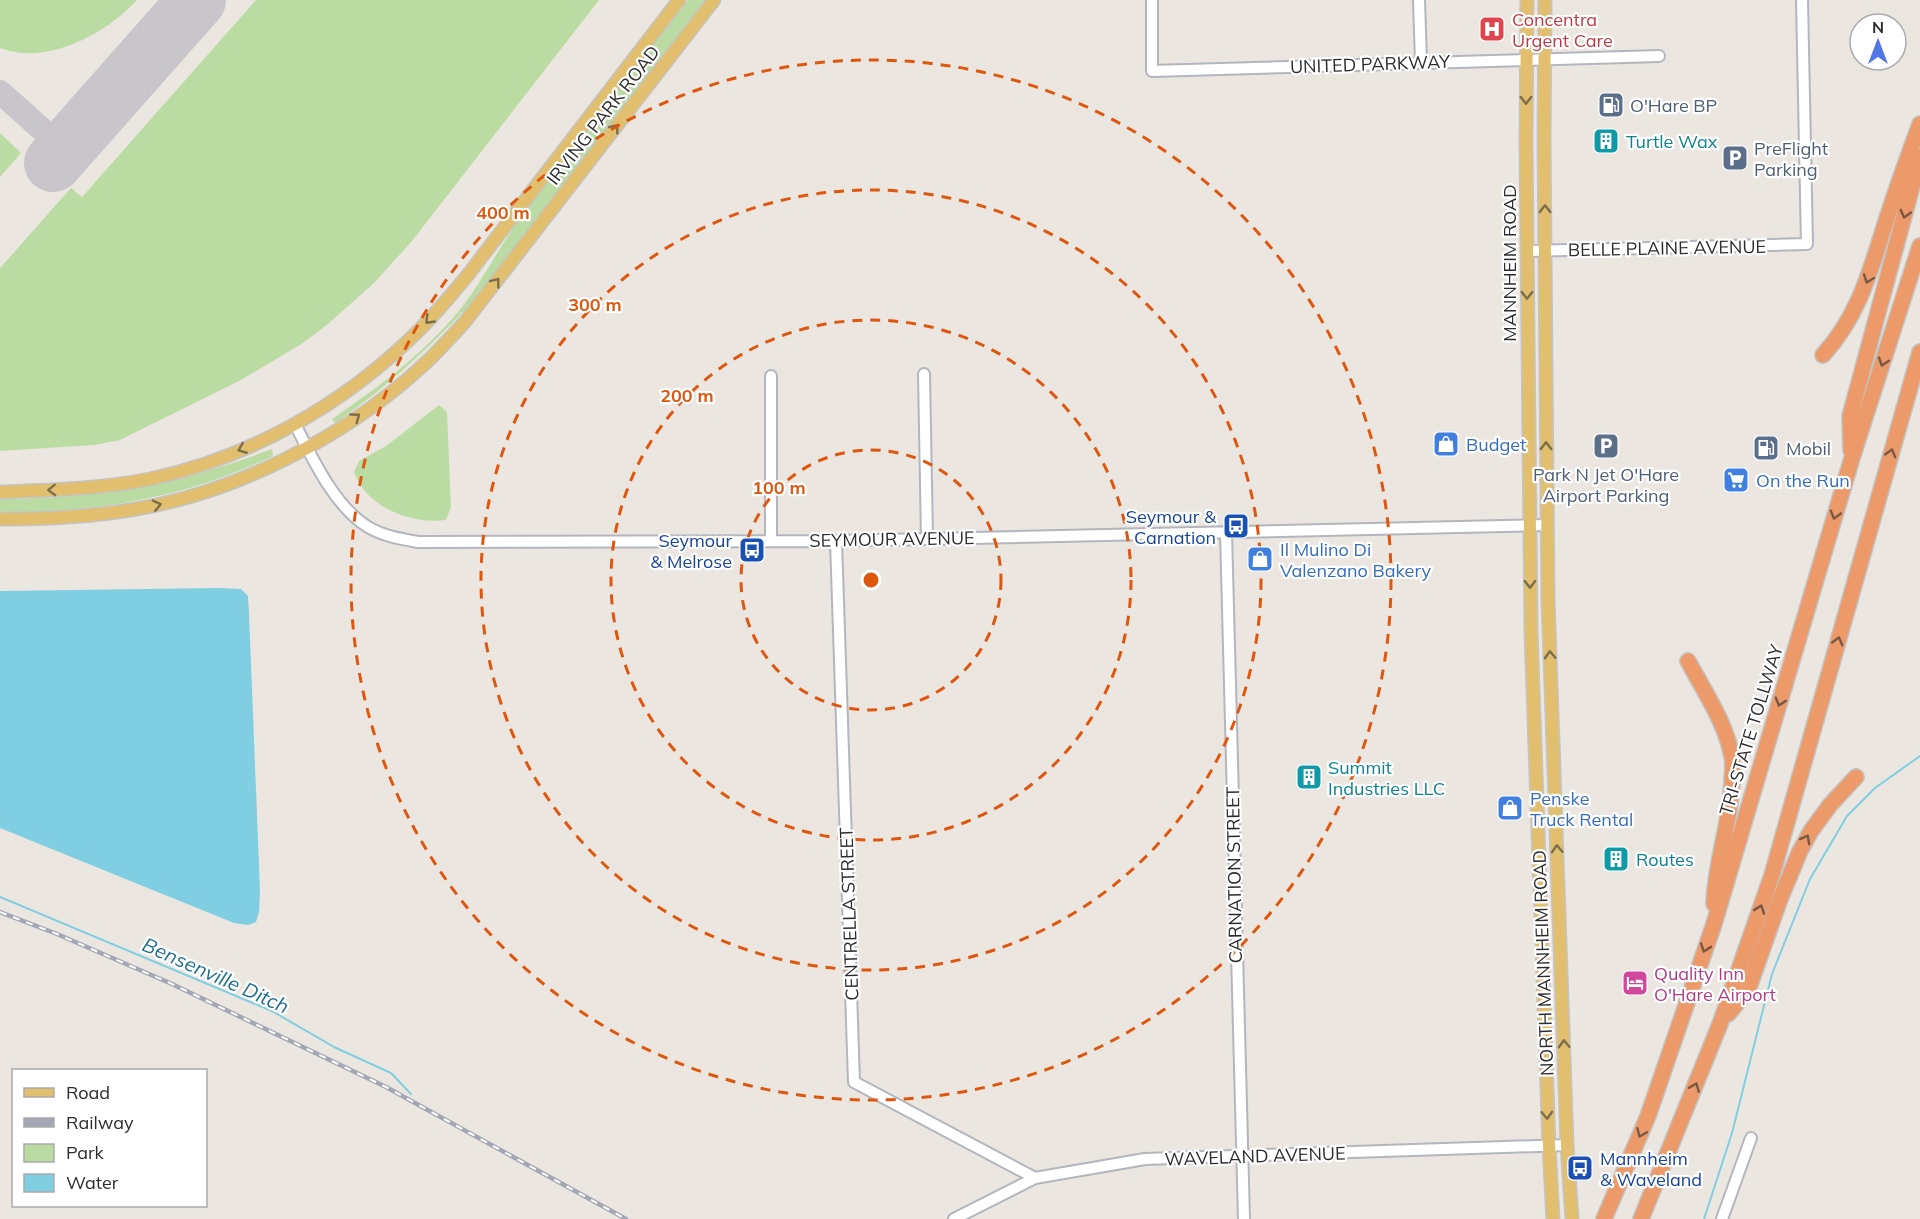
<svg xmlns="http://www.w3.org/2000/svg" width="1920" height="1219" font-family="Mulish,sans-serif">
<style>
.green{fill:#badca3}
.water{fill:#7fcee1}
.lines{fill:none;stroke-linecap:round;stroke-linejoin:round}
.stream{stroke:#7fcee1;stroke-width:2}
.taxiway{stroke:#c8c6ca;stroke-width:24}
.runway{stroke:#c8c6ca;stroke-width:58}
.minor-casing{stroke:#b3b6be;stroke-width:14}
.major-casing{stroke:#c4c4c4;stroke-width:15}
.highway-casing{stroke:#c4c4c4;stroke-width:18}
.minor{stroke:#fff;stroke-width:10}
.major{stroke:#e1bf6f;stroke-width:12}
.highway{stroke:#ec9a6a;stroke-width:15}
.rail-casing{stroke:#a3a7b4;stroke-width:4.5}
.rail{stroke:#fff;stroke-width:2;stroke-dasharray:7;stroke-linecap:butt}
.oneway{stroke:#7d6e4a}
.oneway2{stroke:#795845}
.ring{fill:none;stroke:#df570e;stroke-width:3;stroke-dasharray:10 8}
.labels{text-anchor:middle;dominant-baseline:central;stroke-width:4.5;stroke-linejoin:round;paint-order:stroke}
.health-label{font-size:18px;fill:#be3a42;stroke:#fff;text-anchor:start}
.street-label{font-size:18px;fill:#2c2c2c;stroke:#fff}
.service-label{font-size:18px;fill:#4e5e75;stroke:#fff;text-anchor:start}
.culture-label{font-size:18px;fill:#0d838f;stroke:#fff;text-anchor:start}
.shop-label{font-size:18px;fill:#366cbe;stroke:#fff;text-anchor:start}
.transit-label{font-size:18px;fill:#164399;stroke:#fff;text-anchor:end}
.hotel-label{font-size:18px;fill:#b23c85;stroke:#fff;text-anchor:start}
.water-label{font-size:20px;font-style:italic;fill:#1d6f8f;stroke:#fff}
.centre{fill:#df570e;stroke:#fff;stroke-width:3}
.ring-label{font-size:18px;text-anchor:middle;font-weight:bold;fill:#df570e;stroke:#fff;stroke-width:4.5;stroke-linejoin:round;paint-order:stroke}
</style>
<rect width="100%" height="100%" fill="#ece6e0"/>
<path class="green" d="M0 0H137C106 34 47 66 0 48Z
M256 0H599L412 241 374 283 328 324 303 343 241 380 120 440 94 445 0 451V268L71 188 82 197Z
M688 0H705L463 313 461 312 460 315C421 355 381 392 335 423L332 419C380 386 429 350 465 303 486 275 501 243 522 216 576 143 633 72 688 0Z
M0 133 21 153 0 177Z
M439 405 447 412 451 507 446 520C412 525 366 507 354 472L359 461 386 446Z
M272 449 273 456C186 498 96 513 0 512V499C94 499 183 483 272 449Z"/>
<path class="water" d="M220 588 241 589 248 596 249 614 260 891 259 912 256 922 248 925 234 923 0 828V591Z"/>
<g class="lines">
<path class="stream" d="M0 897 272 1011 334 1047 391 1073 411 1094
M1704 1219 1732 1133 1772 974 1810 879 1847 816 1875 788 1920 756"/>
<path class="taxiway" d="M0 92 65 150"/>
<path class="runway" d="M53 163 197 0"/>
<g class="minor-casing">
<path id="minor" d="M1152 0V71L1659 56
M1419 0 1421 62
M1527 251 1807 244 1802 0
M924 374 927 539
M295 424C312 458 335 507 368 527 383 536 401 539 418 542L836 541 1547 525
M1226 532 1244 1219
M771 541V376
M836 541 854 1082 1035 1178
M954 1219 1035 1178 1145 1159 1567 1145
M1722 1219 1751 1138"/>
</g>
<g class="major-casing">
<path id="major" d="M1527 0 1526 144 1531 631 1549 1146 1553 1219
M1545 0 1544 140 1548 600 1567 1145 1572 1219
M0 492C50 490 100 489 150 479 249 458 343 405 415 334 434 316 450 296 467 276L679 0
M0 519C46 519 91 517 136 509 237 492 344 437 419 369 435 355 449 339 464 323L714 0"/>
</g>
<g class="highway-casing">
<path id="highway" d="M1823 355C1861 313 1871 267 1888 215 1898 184 1909 154 1920 124
M1851 450 1850 416 1920 157
M1688 661C1704 691 1726 723 1732 757 1734 765 1732 773 1732 781 1731 823 1715 862 1714 904
M1728 1014 1748 990 1780 899 1800 851 1811 831 1830 805 1856 777
M1604 1219 1648 1116 1714 924 1852 458 1920 246
M1641 1219 1720 1024 1772 875 1920 352"/>
</g>
<use href="#minor" class="minor"/>
<use href="#major" class="major"/>
<use href="#highway" class="highway"/>
<g class="rail-casing">
<path id="rail" d="M0 912 57 934 172 984 386 1087 626 1219"/>
</g>
<use href="#rail" class="rail"/>
</g>
<defs><path id="oneway-chevron" d="M-2-3.5L2.5 0L-2 3.5" fill="none" stroke-width="1.6" stroke-linecap="round" stroke-linejoin="round" transform="scale(1.5)"/></defs>
<g class="oneway">
<use href="#oneway-chevron" transform="translate(1526 100) rotate(90)"/>
<use href="#oneway-chevron" transform="translate(615 128) rotate(-52)"/>
<use href="#oneway-chevron" transform="translate(1545 209) rotate(-90)"/>
<use href="#oneway-chevron" transform="translate(496 282) rotate(-52)"/>
<use href="#oneway-chevron" transform="translate(1527 295) rotate(90)"/>
<use href="#oneway-chevron" transform="translate(429 320) rotate(134)"/>
<use href="#oneway-chevron" transform="translate(356 417) rotate(-36)"/>
<use href="#oneway-chevron" transform="translate(1546 446) rotate(-90)"/>
<use href="#oneway-chevron" transform="translate(242 449) rotate(158)"/>
<use href="#oneway-chevron" transform="translate(52 490) rotate(178)"/>
<use href="#oneway-chevron" transform="translate(157 505) rotate(-13)"/>
<use href="#oneway-chevron" transform="translate(1530 584) rotate(89)"/>
<use href="#oneway-chevron" transform="translate(1550 655) rotate(-92)"/>
<use href="#oneway-chevron" transform="translate(1557 849) rotate(-92)"/>
<use href="#oneway-chevron" transform="translate(1564 1044) rotate(-92)"/>
<use href="#oneway-chevron" transform="translate(1547 1115) rotate(88)"/>
</g>
<g class="oneway2">
<use href="#oneway-chevron" transform="translate(1905 214) rotate(105)"/>
<use href="#oneway-chevron" transform="translate(1868 279) rotate(110)"/>
<use href="#oneway-chevron" transform="translate(1883 362) rotate(108)"/>
<use href="#oneway-chevron" transform="translate(1891 453) rotate(-74)"/>
<use href="#oneway-chevron" transform="translate(1835 515) rotate(106)"/>
<use href="#oneway-chevron" transform="translate(1838 641) rotate(-74)"/>
<use href="#oneway-chevron" transform="translate(1780 702) rotate(107)"/>
<use href="#oneway-chevron" transform="translate(1806 839) rotate(-61)"/>
<use href="#oneway-chevron" transform="translate(1760 909) rotate(-71)"/>
<use href="#oneway-chevron" transform="translate(1705 948) rotate(109)"/>
<use href="#oneway-chevron" transform="translate(1695 1087) rotate(-68)"/>
<use href="#oneway-chevron" transform="translate(1641 1133) rotate(113)"/>
</g>
<g class="ring">
<circle cx="871" cy="580" r="130"/>
<circle cx="871" cy="580" r="260"/>
<circle cx="871" cy="580" r="390"/>
<circle cx="871" cy="580" r="520"/>
</g>
<defs>
<g id="hospital-square" transform="scale(1.35)"><rect x="-9" y="-9" width="18" height="18" rx="4" fill="#e0444e" stroke="#fff"/><path d="M-5-5h3v3.5h4V-5h3V5h-3V1.5h-4V5h-3Z" fill="#fff"/></g>
<g id="fuel-square" transform="scale(1.35)"><rect x="-9" y="-9" width="18" height="18" rx="4" fill="#5c6f8a" stroke="#fff"/><path d="M-5.5-6h7V0h2V4h1.3V-2.5L3-4.5l.8-.8L6-3V5H2.5V1h-1V6h-7ZM-4.2-4.7v3.2H.2V-4.7Z" fill="#fff"/></g>
<g id="building-square" transform="scale(1.35)"><rect x="-9" y="-9" width="18" height="18" rx="4" fill="#0f9aa8" stroke="#fff"/><path d="M-4-6H4V6H1V3H-1V6H-4ZM-2.5-4.3h1.7v1.8h-1.7ZM.8-4.3h1.7v1.8H.8ZM-2.5-1h1.7V.8h-1.7ZM.8-1h1.7V.8H.8Z" fill="#fff"/></g>
<g id="parking-square" transform="scale(1.35)"><rect x="-9" y="-9" width="18" height="18" rx="4" fill="#5c6f8a" stroke="#fff"/><path d="M-3.5-5.5H1a3.5 3.5 0 0 1 0 7H-1V5.5H-3.5ZM-1-3.4V-.6H.8a1.4 1.4 0 0 0 0-2.8Z" fill="#fff"/></g>
<g id="shop-square" transform="scale(1.35)"><rect x="-9" y="-9" width="18" height="18" rx="4" fill="#3f7fe0" stroke="#fff"/><path d="M-5-2.5h2.3a2.7 3.5 0 0 1 5.4 0H5L5.5 6h-11ZM-1.5-2.5h3a1.5 2.3 0 0 0-3 0Z" fill="#fff"/></g>
<g id="supermarket-square" transform="scale(1.35)"><rect x="-9" y="-9" width="18" height="18" rx="4" fill="#3f7fe0" stroke="#fff"/><path d="M-6-5.5h2.5l.6 2H6L4.5 2H-2.5L-4.4-4H-6ZM-1.5 3.2a1.3 1.3 0 1 0 .1 0ZM3 3.2a1.3 1.3 0 1 0 .1 0Z" fill="#fff"/></g>
<g id="bus-square" transform="scale(1.35)"><rect x="-9" y="-9" width="18" height="18" rx="4" fill="#1a4fb4" stroke="#fff"/><path d="M-5-6H5V4H4V6H2V4H-2V6H-4V4H-5ZM-3.5-4V0h7V-4ZM-3.5 1.2v1.5H-2V1.2ZM2 1.2v1.5H3.5V1.2Z" fill="#fff"/></g>
<g id="hotel-square" transform="scale(1.35)"><rect x="-9" y="-9" width="18" height="18" rx="4" fill="#d1479c" stroke="#fff"/><path d="M-6-4.5h1.5V1H6V5H4.5V3h-9V5H-6ZM-4 0a1.8 1.8 0 1 1 3.6 0ZM.5 0V-2.5h3Q6-2.5 6 0Z" fill="#fff"/></g>
</defs>
<g fill-rule="evenodd">
<use href="#hospital-square" x="1492" y="29"/>
<use href="#fuel-square" x="1611" y="105"/>
<use href="#building-square" x="1606" y="141"/>
<use href="#parking-square" x="1735" y="158"/>
<use href="#shop-square" x="1446" y="444"/>
<use href="#parking-square" x="1606" y="446"/>
<use href="#fuel-square" x="1766" y="448"/>
<use href="#supermarket-square" x="1736" y="480"/>
<use href="#bus-square" x="1236" y="526"/>
<use href="#bus-square" x="752" y="550"/>
<use href="#shop-square" x="1260" y="559"/>
<use href="#building-square" x="1309" y="777"/>
<use href="#shop-square" x="1510" y="808"/>
<use href="#building-square" x="1616" y="859"/>
<use href="#hotel-square" x="1635" y="983"/>
<use href="#bus-square" x="1580" y="1168"/>
</g>
<g class="labels">
<g class="health-label">
<text x="1512" y="19">Concentra<tspan x="1512" dy="21">Urgent Care</tspan></text>
</g>
<g class="street-label">
<text transform="translate(1370 64) rotate(-2)">UNITED PARKWAY</text>
<text transform="translate(603 115) rotate(-52)">IRVING PARK ROAD</text>
<text transform="translate(1667 248) rotate(-1)">BELLE PLAINE AVENUE</text>
<text transform="translate(1509 263) rotate(-90)">MANNHEIM ROAD</text>
<text transform="translate(892 539) rotate(-1)">SEYMOUR AVENUE</text>
<text transform="translate(1751 730) rotate(-73)">TRI-STATE TOLLWAY</text>
<text transform="translate(1234 875) rotate(-91)">CARNATION STREET</text>
<text transform="translate(849 914) rotate(-92)">CENTRELLA STREET</text>
<text transform="translate(1543 963) rotate(-92)">NORTH MANNHEIM ROAD</text>
<text transform="translate(1255 1156) rotate(-2)">WAVELAND AVENUE</text>
</g>
<g class="service-label">
<text x="1630" y="105">O'Hare BP</text>
<text x="1754" y="148">PreFlight<tspan x="1754" dy="21">Parking</tspan></text>
<text x="1786" y="448">Mobil</text>
<text x="1606" y="474" text-anchor="middle">Park N Jet O'Hare<tspan x="1606" dy="21">Airport Parking</tspan></text>
</g>
<g class="culture-label">
<text x="1626" y="141">Turtle Wax</text>
<text x="1328" y="767">Summit<tspan x="1328" dy="21">Industries LLC</tspan></text>
<text x="1636" y="859">Routes</text>
</g>
<g class="shop-label">
<text x="1466" y="444">Budget</text>
<text x="1756" y="480">On the Run</text>
<text x="1280" y="549">Il Mulino Di<tspan x="1280" dy="21">Valenzano Bakery</tspan></text>
<text x="1530" y="798">Penske<tspan x="1530" dy="21">Truck Rental</tspan></text>
</g>
<g class="transit-label">
<text x="1216" y="516">Seymour &amp;<tspan x="1216" dy="21">Carnation</tspan></text>
<text x="732" y="540">Seymour<tspan x="732" dy="21">&amp; Melrose</tspan></text>
<text x="1600" y="1158" text-anchor="start">Mannheim<tspan x="1600" dy="21">&amp; Waveland</tspan></text>
</g>
<g class="hotel-label">
<text x="1654" y="973">Quality Inn<tspan x="1654" dy="21">O'Hare Airport</tspan></text>
</g>
<g class="water-label">
<text transform="translate(216 975) rotate(24)">Bensenville Ditch</text>
</g>
</g>
<circle cx="871" cy="580" r="9" class="centre"/>
<g class="ring-label">
<text x="503" y="219">400 m</text>
<text x="595" y="311">300 m</text>
<text x="687" y="402">200 m</text>
<text x="779" y="494">100 m</text>
</g>
<rect x="12" y="1069" width="195" height="138" fill="#ffffff" stroke="#ababab" stroke-width="1.5"/>
<rect x="24" y="1088" width="30" height="9" fill="#e1bf6f" stroke="#ababab" stroke-width="1.5"/>
<text x="66" y="1099" font-size="18" fill="#2c2c2c">Road</text>
<rect x="24" y="1118" width="30" height="9" fill="#a3a7b4" stroke="#ababab" stroke-width="1.5"/>
<text x="66" y="1129" font-size="18" fill="#2c2c2c">Railway</text>
<rect x="24" y="1144" width="30" height="18" fill="#badca3" stroke="#ababab" stroke-width="1.5"/>
<text x="66" y="1159" font-size="18" fill="#2c2c2c">Park</text>
<rect x="24" y="1174" width="30" height="18" fill="#7fcee1" stroke="#ababab" stroke-width="1.5"/>
<text x="66" y="1189" font-size="18" fill="#2c2c2c">Water</text>
<g transform="translate(1878 42)"><circle r="28" fill="#ffffff" stroke="#ababab" stroke-width="1.5"/>
<path d="M0-4.5L10 22L0 15L-10 22Z" fill="#5378e6"/>
<text y="-9" font-size="16" font-weight="bold" text-anchor="middle" fill="#2c2c2c">N</text>
</g>
</svg>
